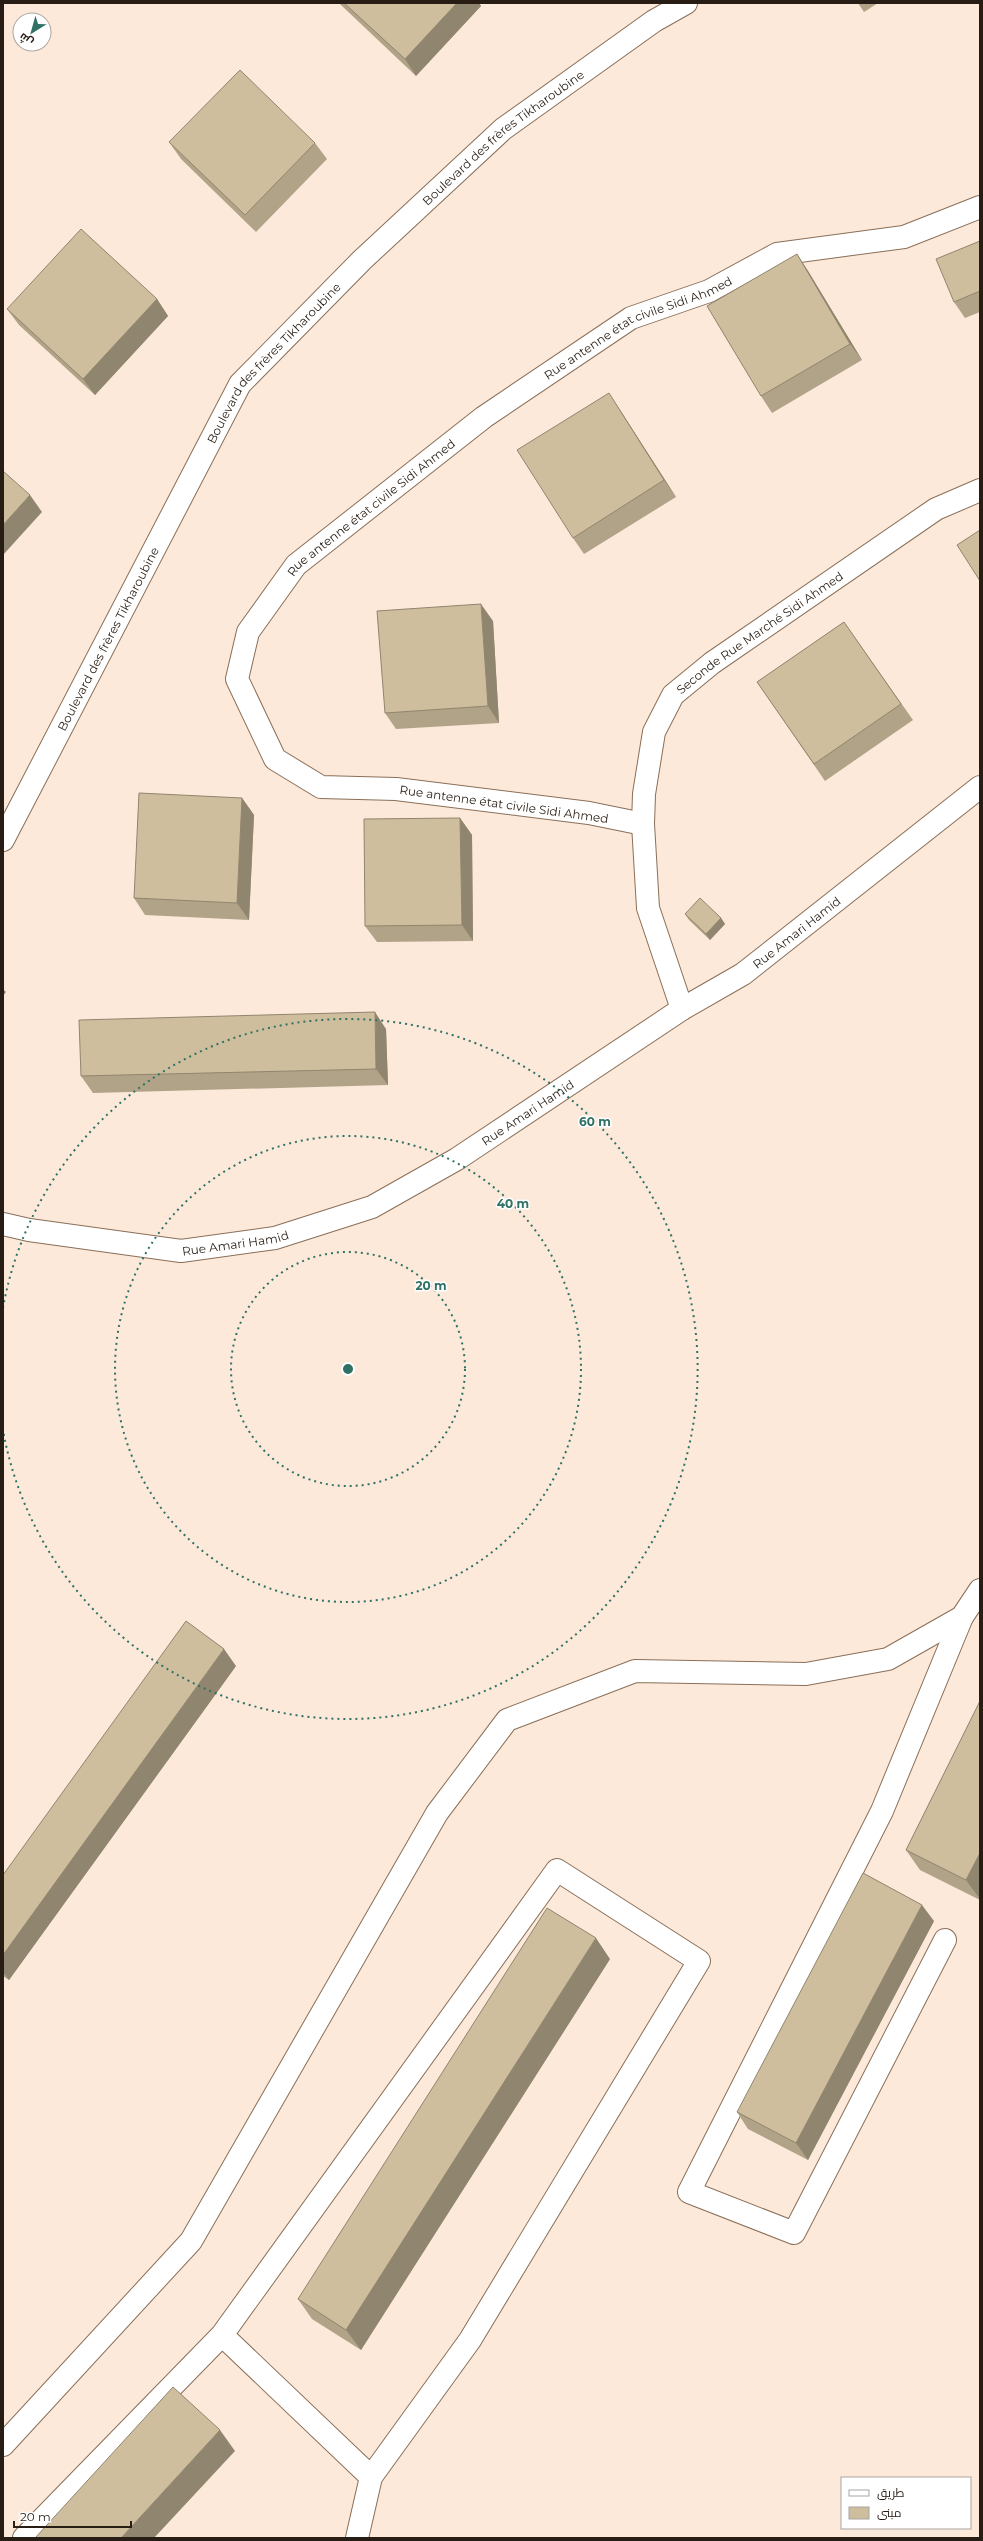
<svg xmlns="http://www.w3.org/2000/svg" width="983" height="2541" font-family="Montserrat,Cairo,sans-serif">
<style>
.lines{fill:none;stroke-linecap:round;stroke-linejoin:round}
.service-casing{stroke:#8a6f58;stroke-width:24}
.minor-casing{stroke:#8a6f58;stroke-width:24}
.tertiary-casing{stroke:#8a6f58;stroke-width:24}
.service{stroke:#fff;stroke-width:22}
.minor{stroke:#fff;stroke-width:22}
.tertiary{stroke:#fff;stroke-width:22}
.wall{fill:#b1a387}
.shaded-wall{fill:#90856e}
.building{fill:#cebe9d;stroke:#90856e}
.ring{fill:none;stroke:#2f7265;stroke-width:2;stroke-dasharray:2 4}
.labels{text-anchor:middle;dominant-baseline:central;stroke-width:3;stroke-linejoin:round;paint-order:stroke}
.street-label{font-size:12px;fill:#281d14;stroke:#fff}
.centre{fill:#2f7265;stroke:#fff;stroke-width:2}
.ring-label{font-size:12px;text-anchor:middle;font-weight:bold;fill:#2f7265;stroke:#fff;stroke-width:3;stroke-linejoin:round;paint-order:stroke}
</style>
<rect width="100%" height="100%" fill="#fce9da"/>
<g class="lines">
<g class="service-casing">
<path id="service" d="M945 1940 794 2233 689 2192 882 1811 962 1617
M222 2335 371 2477
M24 2538 222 2335 557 1870 699 1961 470 2340 371 2477 357 2538"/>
</g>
<g class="minor-casing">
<g id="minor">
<path id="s1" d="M643 824 589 813 396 789 321 787 275 759 237 679 248 632 296 565 484 417 631 318 709 291 777 254 904 237 980 207"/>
<path id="s2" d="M682 1009 648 908 643 824 644 794 654 732 673 695 712 663 936 509 980 490"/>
<path id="s3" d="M3 1224 29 1230 181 1251 275 1238 372 1207 457 1159 682 1009 743 974 980 787"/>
<path d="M3 2445 191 2241 437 1813 507 1720 635 1671 806 1674 888 1659 962 1617 980 1590"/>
</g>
</g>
<g class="tertiary-casing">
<g id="tertiary">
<path id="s4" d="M3 840 240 384 362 260 503 129 654 21 686 3"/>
</g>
</g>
<use href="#service" class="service"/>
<use href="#minor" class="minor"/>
<use href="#tertiary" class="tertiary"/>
</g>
<path class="wall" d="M339 3H479L481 6 416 76 342 6Z
M858 3H878L864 12Z
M169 142 315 143 327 159 256 232 181 159Z
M980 241V312L965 318 954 302Z
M797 254 808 271 862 360 772 413 761 396Z
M157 299 168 316 95 395 19 325 7 309Z
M620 410 676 497 584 554 573 538Z
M493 621 499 723 396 729 385 713Z
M844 622 913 720 825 781 757 682Z
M242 798 254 815 249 920 145 915 134 898Z
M460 818 472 835 473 941 377 942 365 926Z
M685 914 721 918 725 924 710 940 689 920Z
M386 1029 388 1085 93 1093 81 1076Z
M236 1666 9 1980 3 1976V1875Z
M980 1701V1900L920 1870 906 1850Z
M934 1921 808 2160 748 2129 737 2112Z
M610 1959 361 2350 312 2319 298 2299Z"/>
<path class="shaded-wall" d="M457 3H479L481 6 416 76 405 59Z
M797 254 808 271 862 360 850 344Z
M157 299 168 316 95 395 83 379Z
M609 393 620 410 676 497 664 480Z
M30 495 42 512 3 555V525Z
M481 604 493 621 499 723 488 706Z
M242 798 254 815 249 920 237 903Z
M460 818 472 835 473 941 462 925Z
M721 918 725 924 710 940 706 934Z
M3 989 6 992 3 996Z
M375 1012 386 1029 388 1085 376 1069Z
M224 1649 236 1666 9 1980 3 1972V1955Z
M980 1853V1899L966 1880Z
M922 1905 934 1921 808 2160 796 2143Z
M596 1938 610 1959 361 2350 346 2330Z
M220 2430 235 2451 154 2538H121Z"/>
<path class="building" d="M344 3H457L405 59Z
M240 70 315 143 245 215 169 142Z
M81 229 157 299 83 379 7 309Z
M980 241V291L954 302 936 259Z
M797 254 850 344 761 396 707 306Z
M609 393 664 480 573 538 517 450Z
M3 471 30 495 3 525Z
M980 530V581L957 545Z
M481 604 488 706 385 713 377 611Z
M844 622 901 704 814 764 757 682Z
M139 793 242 798 237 903 134 898Z
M460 818 462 925 365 926 364 819Z
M700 898 721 918 706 934 685 914Z
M375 1012 376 1069 81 1076 79 1020Z
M186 1621 224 1649 3 1955V1875Z
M980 1701V1853L966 1880 906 1850Z
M863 1873 922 1905 796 2143 737 2112Z
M547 1908 596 1938 346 2330 298 2299Z
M173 2387 220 2430 121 2538H35Z"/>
<g class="ring">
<circle cx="348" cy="1369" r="117"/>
<circle cx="348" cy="1369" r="233"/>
<path d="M3 1308A350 350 0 1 1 3 1430"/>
</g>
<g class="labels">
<g class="street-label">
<text stroke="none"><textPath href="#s4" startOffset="875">Boulevard des frères Tikharoubine</textPath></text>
<text stroke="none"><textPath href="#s1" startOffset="1016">Rue antenne état civile Sidi Ahmed</textPath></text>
<text stroke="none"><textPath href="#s4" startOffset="551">Boulevard des frères Tikharoubine</textPath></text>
<text stroke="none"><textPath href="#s1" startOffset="692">Rue antenne état civile Sidi Ahmed</textPath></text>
<text stroke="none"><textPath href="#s2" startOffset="432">Seconde Rue Marché Sidi Ahmed</textPath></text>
<text stroke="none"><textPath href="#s4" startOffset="227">Boulevard des frères Tikharoubine</textPath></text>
<text transform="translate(504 804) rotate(8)">Rue antenne état civile Sidi Ahmed</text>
<text stroke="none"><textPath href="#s3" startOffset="883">Rue Amari Hamid</textPath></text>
<text stroke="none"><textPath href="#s3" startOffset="559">Rue Amari Hamid</textPath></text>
<text stroke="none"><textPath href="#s3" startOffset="235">Rue Amari Hamid</textPath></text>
</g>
</g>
<circle cx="348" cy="1369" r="6" class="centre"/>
<g class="ring-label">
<text x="595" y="1126">60 m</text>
<text x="513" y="1208">40 m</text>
<text x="431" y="1290">20 m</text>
</g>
<rect width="983" height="2541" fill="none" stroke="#281d14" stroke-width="8"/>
<rect x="841" y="2477" width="130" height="52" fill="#ffffff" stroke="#a9a5a1"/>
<rect x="849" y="2490" width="20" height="6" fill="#ffffff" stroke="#a9a5a1"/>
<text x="877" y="2497" font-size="12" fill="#281d14">طريق</text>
<rect x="849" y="2507" width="20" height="12" fill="#cebe9d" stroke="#a9a5a1"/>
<text x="877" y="2517" font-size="12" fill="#281d14">مبنى</text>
<g transform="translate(32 32) rotate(217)"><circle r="19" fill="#ffffff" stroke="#a9a5a1"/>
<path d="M0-3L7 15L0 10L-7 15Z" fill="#2f7265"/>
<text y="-6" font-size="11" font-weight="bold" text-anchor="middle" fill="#281d14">ش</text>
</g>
<path d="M14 2521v6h117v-6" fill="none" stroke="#281d14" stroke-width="2"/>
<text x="20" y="2521" font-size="12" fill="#281d14" stroke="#ffffff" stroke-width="3" paint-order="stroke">20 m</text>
</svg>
